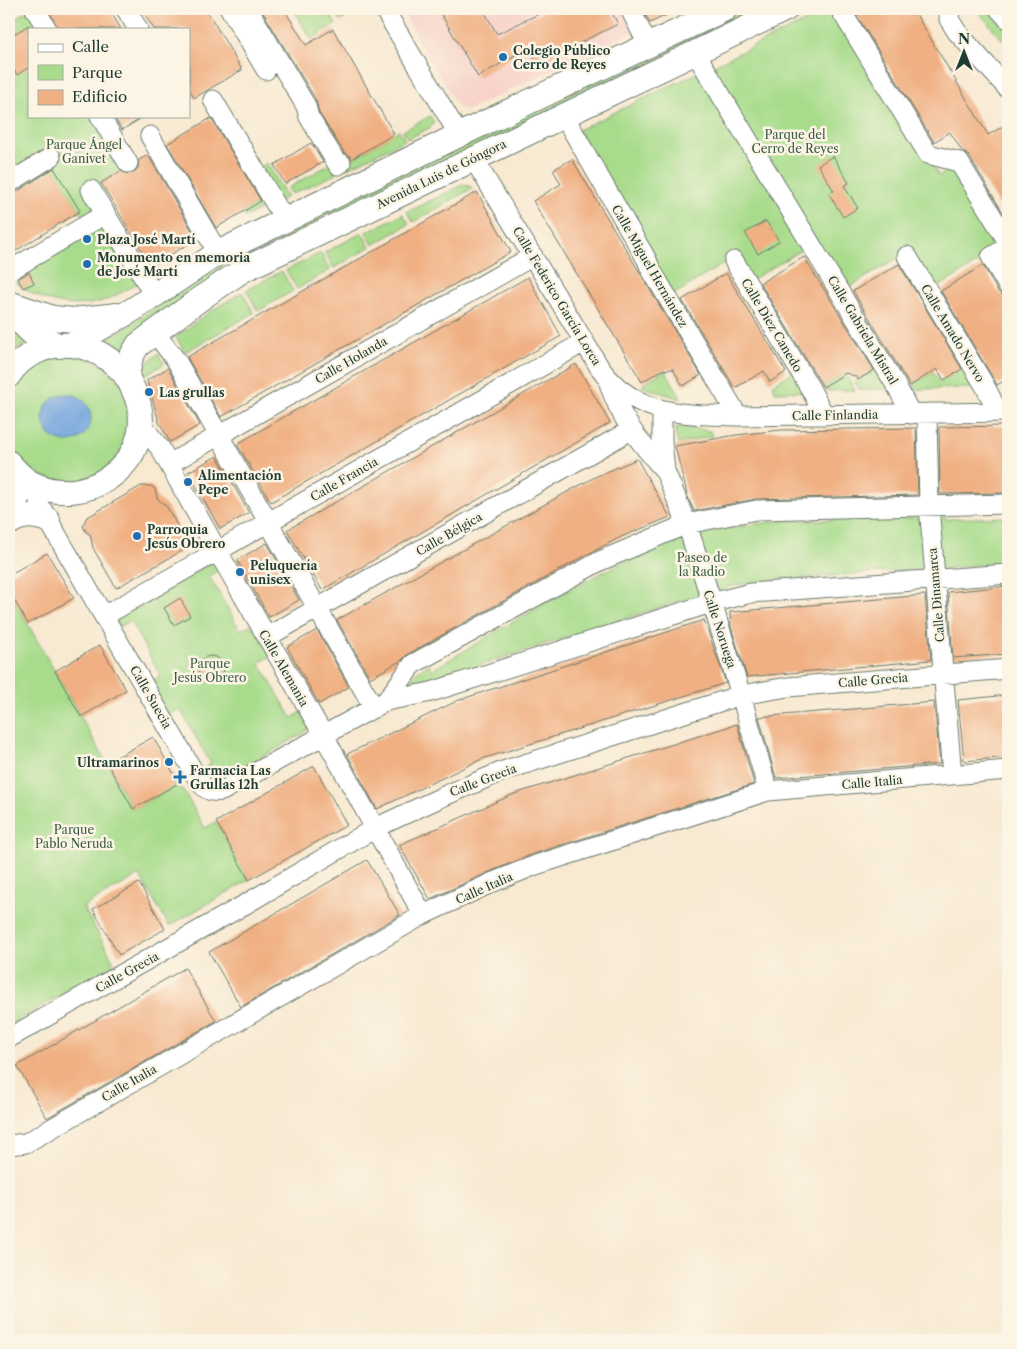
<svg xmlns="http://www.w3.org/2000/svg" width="1017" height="1349" font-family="'Libre Caslon Text',serif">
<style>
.built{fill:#f7d1c9}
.green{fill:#a8dc8c;stroke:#648c60}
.water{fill:#74a5de;stroke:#4a7189}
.building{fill:#f0b083}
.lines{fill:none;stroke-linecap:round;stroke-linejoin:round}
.minor-casing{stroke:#6b796b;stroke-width:21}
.major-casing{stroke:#6b796b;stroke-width:26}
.minor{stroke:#fff;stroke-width:19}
.major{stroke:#fff;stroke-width:24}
.poi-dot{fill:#1f6fb2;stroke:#fcf5e5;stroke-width:2}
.labels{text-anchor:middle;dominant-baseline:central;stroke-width:5;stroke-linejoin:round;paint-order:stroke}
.poi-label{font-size:12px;font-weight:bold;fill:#1f3d34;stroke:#fcf5e5;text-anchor:start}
.park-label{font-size:12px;fill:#3a5d46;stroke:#fcf5e5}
.street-label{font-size:12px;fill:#1f3d34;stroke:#fcf5e5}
</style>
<rect width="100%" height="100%" fill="#fcf5e5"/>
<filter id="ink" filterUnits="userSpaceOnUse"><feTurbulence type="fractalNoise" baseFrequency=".02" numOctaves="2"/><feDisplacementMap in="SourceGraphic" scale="10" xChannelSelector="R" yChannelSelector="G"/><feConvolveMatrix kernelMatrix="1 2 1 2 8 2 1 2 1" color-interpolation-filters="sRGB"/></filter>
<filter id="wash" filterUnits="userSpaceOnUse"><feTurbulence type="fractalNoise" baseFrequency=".0096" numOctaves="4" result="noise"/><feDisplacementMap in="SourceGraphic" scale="20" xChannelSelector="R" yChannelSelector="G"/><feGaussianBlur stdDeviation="1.12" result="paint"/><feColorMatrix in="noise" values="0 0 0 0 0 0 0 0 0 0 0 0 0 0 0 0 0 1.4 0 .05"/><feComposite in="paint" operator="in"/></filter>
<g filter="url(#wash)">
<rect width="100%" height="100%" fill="#f8e9d1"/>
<path class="built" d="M402 9H627L637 30 468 110H464L458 107 438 73 425 54Z"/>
<path class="green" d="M31 9 51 29H29V116H103L130 166 97 185 107 202 83 216 49 161 9 185V22Z
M293 9H327L336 24 311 39Z
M333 9H361L340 21Z
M743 9H767L256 254 121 354 111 346 98 341 119 332 251 245Z
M831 9 845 21 939 176 959 164 1008 245 933 290 909 251 845 290 808 246 751 280 736 256 673 295 578 130Z
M976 9H986L1008 32V46Z
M430 116 434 122 431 127 408 139 403 131Z
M399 130 405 140 346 169 344 164Z
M267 163 287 197 277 202 257 169Z
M330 164 336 174 292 194 288 188Z
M464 184 473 188 413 222 407 212Z
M268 197 272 204 245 217 242 212Z
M403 214 409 224 373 245 366 232Z
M101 221 141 281C130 287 119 295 106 300 72 312 34 301 9 276Z
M362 233 370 247 334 268 325 252Z
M321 253 330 270 297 289 286 270Z
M282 271 293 291 258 311 246 290Z
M242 292 254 313 185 352 176 337 208 313Z
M9 325 29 343 17 349 9 356Z
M158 354 164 364 145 375C143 364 150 360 158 354Z
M5 418a63 63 0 1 1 126 0a63 63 0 1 1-126 0Z
M966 366 980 388 916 389 913 384 933 372 939 382Z
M880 367 893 389 860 390 855 382Z
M665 370 677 390 681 399 642 387 644 383Z
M794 371 806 391 775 392 773 384Z
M845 374 855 390 826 391 824 386Z
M680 426 710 431 712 436 678 444 675 429Z
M919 512H945V519L1008 517V562L948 568V573L923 574 922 569 763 581 727 587 725 592 695 604 692 597 434 680V686L415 689 411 684C412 673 419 670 429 664L432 670C510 624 587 575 671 541L672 538 707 526 710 531 777 521 918 518Z
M213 562 220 569 209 576 240 630 252 624 271 656 259 663 292 718 303 711 309 727 304 733 220 781 212 783 200 771 211 764 180 709 168 715 150 682 161 676 130 621 119 627 116 618Z
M9 591 133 809 179 783 205 828 216 822 249 880 169 926 139 875 83 907 113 960 112 966 9 1025Z"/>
<path class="water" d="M43 418a24 24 0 1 1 48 0a24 24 0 1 1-48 0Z"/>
<g id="blocks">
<path class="building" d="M48 9H109L121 29H58Z
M141 9H206L242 70 194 98 189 88V29H154Z
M261 9H284L306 45 333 29 394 134 351 159 350 156 344 152 319 113 316 100Z
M438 9H483L497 34 549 9H610L618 24 537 64 529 47 478 77Z
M642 9H679L650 23Z
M853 9H913L988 135 1008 123V221L969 156 962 151 950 132 934 142Z
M29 25V67L17 75 9 61V37Z
M113 116H145L122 130Z
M211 118 261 201 216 228 167 144Z
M311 143 323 162 285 184 274 165Z
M148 155 197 239 151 266 101 183 121 171 128 174 133 173 138 168 139 160Z
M833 156 849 183 844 186 858 208 843 217 829 194 834 191 818 165Z
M572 159 701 375 683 386 673 369 662 370 642 382 533 201 561 184 553 170Z
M54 168 80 211 9 255V194L15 193Z
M477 192 511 252 221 417 187 357Z
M766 221 779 241 758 254 745 233Z
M804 257 874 370 858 380 856 377 846 373 823 387 760 283Z
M899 264 962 369 944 380 937 369 910 386 853 291Z
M983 265 998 292 1008 299V378L997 385 941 291Z
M29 272 34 283 23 288 18 279Z
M726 273 786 372 770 382 764 371 735 388 682 300Z
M528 277 561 336 271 502 237 444Z
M576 364 610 423 322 590 287 530Z
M168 368 200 425 170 442 159 422 147 380Z
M1008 426V493L940 494 939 427Z
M916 428 918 495 756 499 694 511 688 498 675 446 736 435 781 430Z
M217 456 249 513 220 529 188 472Z
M637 459 670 517 621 537 588 554 408 654 402 660 370 678 337 620 558 497 597 476Z
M141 486H151L155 489 157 498 167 507 189 547 116 588 93 548 90 534 86 532 83 526 86 518Z
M267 543 299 600 269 617 237 560Z
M47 553 74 598 28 624 9 591V575Z
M1008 586V654L953 658 948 592Z
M925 595 931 660 747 677 731 627 730 612Z
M180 598 190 616 174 625 164 608Z
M704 620 726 683 482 759 377 809 347 754 459 700Z
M317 630 349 687 319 704 287 647Z
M100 645 126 690 81 717 55 671Z
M198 669a13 13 0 1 1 26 0a13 13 0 1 1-26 0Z
M1008 695V757L964 761 958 700Z
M934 702 940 764 776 778 759 717Z
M737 724 754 784 533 854 487 873 430 899 399 845 514 794Z
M153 737 179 783 133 809 107 763Z
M314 766 347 825 249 880 216 822Z
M367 860 400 915 241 1007 209 952Z
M139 883 165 929 119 955 93 909Z
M185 968 216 1021 47 1118 17 1066Z"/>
</g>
</g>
<g filter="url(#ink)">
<use href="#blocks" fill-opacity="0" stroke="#6b796b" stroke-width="1"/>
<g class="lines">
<g class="minor-casing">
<path id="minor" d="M35 9 47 29
M126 9 138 29
M230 9 266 70
M248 9 306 106 309 117 338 165 341 163
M384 9 459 135
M630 9 648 45
M840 9 928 154 959 162 1008 242
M950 9 949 19 957 32 1008 89
M999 9 1008 19
M695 52 897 387 911 414
M213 100 285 220
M100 116 128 163
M564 116 647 260 650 268 738 416
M150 136 218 253
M473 158 600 368C636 417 684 414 738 416L1008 412
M9 183 51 157
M91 190 154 295
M1008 247 991 257 1008 286
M907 256 985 386 998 412
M734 261 810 388 824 415
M9 271 105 214
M155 333 176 360 374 708
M609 383C619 417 641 444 665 471
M662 410V442L665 471 687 524 741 695 768 791
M927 414 929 506 952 775
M141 424 160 448 218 552 324 736 423 915
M169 464 533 256
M40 486 39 504 199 781C205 790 211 793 222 791L386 701 431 692 711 603 751 593 1008 574
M104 616 584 342
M267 637 631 430
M386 701 413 664 600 561 687 524 756 510 1008 504
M9 1038 244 905 375 828 444 796 503 771 741 695 788 687 1008 669
M9 1145 26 1143 423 915 491 883 536 865 768 791 1008 770"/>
</g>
<g class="major-casing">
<path id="major" d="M9 303 53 318 73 320 117 315
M9 311 32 333 60 346
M71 345 134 309 218 253 459 135 725 9
M9 375C21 355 49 343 72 345 92 347 107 356 121 370 127 376 130 382 133 389 165 452 93 514 31 483 22 478 15 470 9 463
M127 376 131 357 138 345 204 296 243 270 786 9
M9 509 21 492 30 483
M9 523C23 514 33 515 48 520"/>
</g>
<use href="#minor" class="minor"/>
<use href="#major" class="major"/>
</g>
</g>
<g class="poi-dot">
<circle cx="503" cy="57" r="5"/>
<circle cx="87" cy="239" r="5"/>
<circle cx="87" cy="264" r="5"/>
<circle cx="149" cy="392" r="5"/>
<circle cx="188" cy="482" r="5"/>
<circle cx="137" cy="536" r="5"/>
<circle cx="240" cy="572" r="5"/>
<circle cx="169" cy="762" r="5"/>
<path d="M177.5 769.5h5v5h5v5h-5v5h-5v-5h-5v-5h5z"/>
</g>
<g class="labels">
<g class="poi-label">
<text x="513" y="50">Colegio Público<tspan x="513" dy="14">Cerro de Reyes</tspan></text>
<text x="97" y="239">Plaza José Martí</text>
<text x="97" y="257">Monumento en memoria<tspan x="97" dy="14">de José Martí</tspan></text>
<text x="159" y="392">Las grullas</text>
<text x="198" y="475">Alimentación<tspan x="198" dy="14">Pepe</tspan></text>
<text x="147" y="529">Parroquia<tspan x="147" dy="14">Jesús Obrero</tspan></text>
<text x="250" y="565">Peluquería<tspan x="250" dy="14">unisex</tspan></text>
<text x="159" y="762" text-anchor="end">Ultramarinos</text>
<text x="190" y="770">Farmacia Las<tspan x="190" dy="14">Grullas 12h</tspan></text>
</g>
<g class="park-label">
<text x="795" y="134">Parque del<tspan x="795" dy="14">Cerro de Reyes</tspan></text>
<text x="84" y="144">Parque Ángel<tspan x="84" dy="14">Ganivet</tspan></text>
<text x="702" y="557">Paseo de<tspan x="702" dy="14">la Radio</tspan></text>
<text x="210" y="663">Parque<tspan x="210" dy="14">Jesús Obrero</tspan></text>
<text x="74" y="829">Parque<tspan x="74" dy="14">Pablo Neruda</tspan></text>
</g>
<g class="street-label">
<text transform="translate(441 174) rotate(-26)">Avenida Luis de Góngora</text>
<text transform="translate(650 266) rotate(60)">Calle Miguel Hernández</text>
<text transform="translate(557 296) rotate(59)">Calle Federico García Lorca</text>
<text transform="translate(772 325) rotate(59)">Calle Díez Canedo</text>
<text transform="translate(863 330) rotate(59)">Calle Gabriela Mistral</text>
<text transform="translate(953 333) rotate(59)">Calle Amado Nervo</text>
<text transform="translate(351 360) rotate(-30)">Calle Holanda</text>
<text transform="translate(835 415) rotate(-1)">Calle Finlandia</text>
<text transform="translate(344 479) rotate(-30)">Calle Francia</text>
<text transform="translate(449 534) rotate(-30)">Calle Bélgica</text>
<text transform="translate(936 595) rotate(-95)">Calle Dinamarca</text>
<text transform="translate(720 629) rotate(72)">Calle Noruega</text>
<text transform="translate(284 668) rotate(60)">Calle Alemania</text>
<text transform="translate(873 680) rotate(-5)">Calle Grecia</text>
<text transform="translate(151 697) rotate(60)">Calle Suecia</text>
<text transform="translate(483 780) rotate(-21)">Calle Grecia</text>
<text transform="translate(872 782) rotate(-5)">Calle Italia</text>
<text transform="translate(484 888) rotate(-24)">Calle Italia</text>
<text transform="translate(127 972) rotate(-29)">Calle Grecia</text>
<text transform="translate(129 1083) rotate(-30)">Calle Italia</text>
</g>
</g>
<rect width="1017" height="1349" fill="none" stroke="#fcf5e5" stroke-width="30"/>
<rect x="28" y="28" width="162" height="90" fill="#fcf5e5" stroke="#a4ab9e"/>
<rect x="38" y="44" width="25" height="8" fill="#ffffff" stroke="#a4ab9e"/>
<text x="72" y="52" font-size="15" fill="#1f3d34">Calle</text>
<rect x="38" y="65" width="25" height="15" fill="#a8dc8c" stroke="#a4ab9e"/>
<text x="72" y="78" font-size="15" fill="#1f3d34">Parque</text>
<rect x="38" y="90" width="25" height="15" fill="#f0b083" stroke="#a4ab9e"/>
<text x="72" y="102" font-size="15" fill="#1f3d34">Edificio</text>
<g transform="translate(964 52)" stroke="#fcf5e5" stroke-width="4" paint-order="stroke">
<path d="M0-4L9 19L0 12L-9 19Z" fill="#1f3d34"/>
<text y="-8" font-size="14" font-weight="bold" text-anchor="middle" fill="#1f3d34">N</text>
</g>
</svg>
